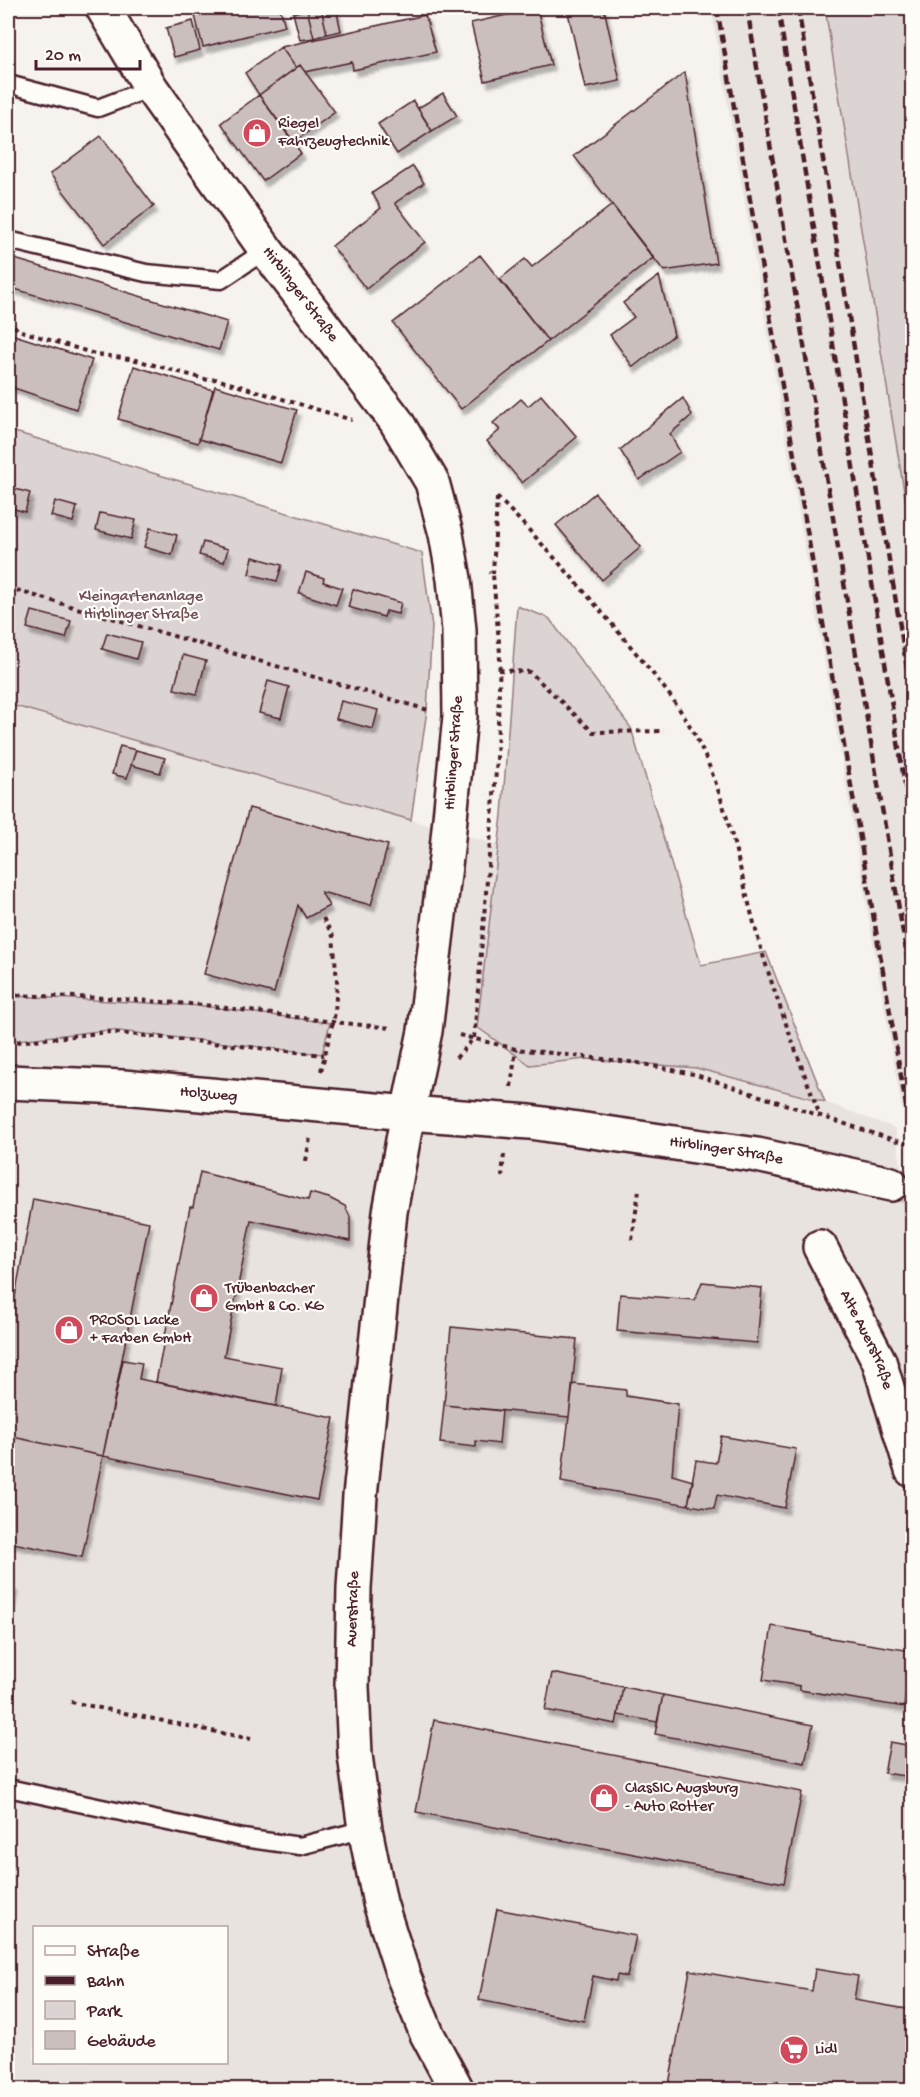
<svg xmlns="http://www.w3.org/2000/svg" width="920" height="2097" font-family="'Gochi Hand',sans-serif">
<style>
.built{fill:#e9e3e0;fill-rule:evenodd}
.green{fill:#dcd4d2;stroke:#937a7e;stroke-width:1.5}
.building{fill:#cbbfbe;stroke:#4a1f2b;stroke-width:1.5;filter:url(#shadow)}
.lines{fill:none;stroke-linecap:round;stroke-linejoin:round}
.secondary-tunnel{stroke:#d4c9c8;stroke-width:33;stroke-dasharray:33 16;stroke-linecap:butt}
.service-casing{stroke:#4a1f2b;stroke-width:21}
.minor-casing{stroke:#4a1f2b;stroke-width:38}
.tertiary-casing{stroke:#4a1f2b;stroke-width:38}
.secondary-casing{stroke:#4a1f2b;stroke-width:38}
.path{stroke:#4a1f2b;stroke-width:4;stroke-dasharray:4.5 4.5;stroke-linecap:butt}
.service{stroke:#fdfcf7;stroke-width:16}
.minor{stroke:#fdfcf7;stroke-width:33}
.tertiary{stroke:#fdfcf7;stroke-width:33}
.secondary{stroke:#fdfcf7;stroke-width:33}
.rail{stroke:#4a1f2b;stroke-width:4.5;stroke-dasharray:9 4.5;stroke-linecap:butt}
.labels{text-anchor:middle;dominant-baseline:central;stroke-width:4.5;stroke-linejoin:round;paint-order:stroke}
.poi-label{font-size:16px;fill:#4a1f2b;stroke:#fdfcf7;text-anchor:start}
.street-label{font-size:16px;fill:#4a1f2b;stroke:#fdfcf7}
.park-label{font-size:16px;fill:#6e4c55;stroke:#fdfcf7}
</style>
<defs>
<filter id="shadow"><feDropShadow dx="3.5" dy="6" stdDeviation="1.5" flood-color="#0004"/></filter>
</defs>
<rect width="100%" height="100%" fill="#f6f3ef"/>
<filter id="ink" filterUnits="userSpaceOnUse"><feTurbulence type="fractalNoise" baseFrequency=".0167" numOctaves="2"/><feDisplacementMap in="SourceGraphic" scale="12" xChannelSelector="R" yChannelSelector="G"/><feConvolveMatrix kernelMatrix="1 2 1 2 8 2 1 2 1" color-interpolation-filters="sRGB"/></filter>
<g filter="url(#ink)">
<path class="built" d="M711 8H912V1108L902 1110Z
M8 704 498 845 477 1026 529 1065 586 1059 696 1068 825 1102 895 1128 912 1230V2089H8ZM34 1928H226V2062H34Z"/>
<path class="green" d="M825 8H912V540L833 58Z
M8 430 422 553 432 627 427 710 411 820 8 704Z
M517 606 549 618 631 728 701 965 766 952 825 1102 696 1068 586 1059 530 1065 477 1027 502 815Z
M15 996 204 1006 330 1023 322 1054 109 1030 8 1041V997Z"/>
<path class="building" d="M193 8H280L285 26 203 47Z
M321 8 327 34 314 38 307 9Z
M321 8H336L341 31 327 34Z
M537 8 551 65 485 81 471 23Z
M567 8H604L620 81 585 88Z
M307 9 314 38 300 40 293 13Z
M425 15 436 52 353 70 352 62 305 72 300 65 296 68 281 47Z
M193 21 200 50 174 57 166 28Z
M281 47 296 68 259 95 245 73Z
M300 65 335 112 294 142 259 95Z
M685 72 716 263 664 271 574 156Z
M443 93 457 116 432 131 418 108Z
M259 95 301 153 263 181 221 123Z
M413 101 432 131 397 154 378 124Z
M101 136 154 206 104 244 50 174Z
M413 166 424 183 395 203 425 242 366 289 332 246 381 208 372 193Z
M612 205 653 258 548 341 500 279 525 259 532 267Z
M480 255 548 341 461 409 393 323Z
M8 257 227 322 219 350 8 287Z
M659 276 674 335 633 367 610 335 634 317 623 303Z
M8 333 92 360 76 409 8 386Z
M134 366 213 390 198 443 118 419Z
M215 386 297 410 281 463 199 439Z
M541 395 577 437 522 483 487 441 500 430 493 423 521 399 528 406Z
M683 398 692 415 670 434 680 452 639 480 620 450Z
M8 487 30 493 25 512 8 507Z
M595 493 641 547 602 580 556 525Z
M55 501 77 507 73 522 51 516Z
M100 513 136 520 131 539 96 530Z
M150 528 177 535 172 555 144 547Z
M203 542 228 549 224 562 199 555Z
M253 557 282 565 277 581 249 574Z
M306 572 324 578 323 582 342 588 336 605 299 593Z
M353 589 401 603 398 614 386 611 384 617 348 607Z
M32 611 71 621 66 638 27 628Z
M107 633 141 642 136 659 102 649Z
M183 655 206 661 197 694 174 689Z
M268 681 289 687 281 718 259 713Z
M341 701 378 710 373 729 336 719Z
M120 746 136 750 127 778 112 774Z
M136 750 165 758 160 773 131 765Z
M249 808 388 845 371 905 321 892 329 906 306 918 298 905 274 993 204 974Z
M200 1172 308 1200 310 1193 329 1198 345 1206 350 1217V1241L251 1220 224 1356 282 1367 276 1406 156 1382 190 1207H193Z
M33 1199 149 1222 103 1456 8 1436V1334Z
M702 1282 762 1288 757 1343 617 1331 620 1294 695 1300Z
M451 1327 577 1339 569 1417 444 1405Z
M123 1360 142 1363 139 1379 334 1418 317 1500 103 1456Z
M573 1384 626 1390V1396L678 1404 672 1475 693 1481 688 1505 561 1482Z
M444 1405 502 1411 499 1444 476 1441V1447L440 1443Z
M8 1436 103 1456 82 1557 8 1542Z
M721 1436 796 1449 785 1508 717 1495 714 1509 688 1505 696 1460 716 1463Z
M8 1585 14 1586 8 1618Z
M772 1626 812 1633V1635L912 1651 904 1707 800 1690V1686L763 1680Z
M552 1673 623 1687 616 1724 545 1710Z
M623 1687 663 1695 657 1722 618 1715Z
M663 1695 813 1725 805 1763 655 1734Z
M434 1720 802 1792 784 1883 416 1812Z
M890 1742 912 1746V1777L884 1773Z
M497 1909 636 1936 627 1977 617 1975 616 1981 593 1976 584 2021 479 2000Z
M815 1969 858 1976 854 2000 912 2010V2090H668L690 1970 812 1991Z"/>
<g class="lines">
<path class="secondary-tunnel" d="M891 1184 912 1188"/>
<g class="service-casing">
<path id="service" d="M8 84 98 108 151 88
M8 240 146 273 221 280 266 250
M8 1788 243 1838 300 1846 365 1829"/>
</g>
<g class="minor-casing">
<g id="minor">
<path d="M408 1113 390 1212 360 1496 354 1588 352 1687 355 1755 365 1829 380 1903 403 1975 427 2034 457 2090"/>
<path id="s1" d="M820 1247 879 1361 912 1470"/>
</g>
</g>
<g class="tertiary-casing">
<g id="tertiary">
<path id="s2" d="M103 8 151 88 266 250 396 421 432 482 446 534 454 579 459 630 460 716 447 849 425 1031 408 1113"/>
</g>
</g>
<g class="secondary-casing">
<g id="secondary">
<path id="s3" d="M8 1082 123 1087 408 1113 530 1122 757 1155 891 1184"/>
</g>
</g>
<path class="path" d="M8 319 18 330 95 354 136 360 208 380 216 379 352 420
M497 497C543 543 585 592 627 642 652 673 678 702 696 737 729 802 740 876 760 945 777 1003 799 1059 820 1116
M493 574 497 498
M8 588 428 710
M499 670 530 672 593 732 664 731
M8 995 109 998 204 1005 333 1022 392 1028
M459 1035 516 1049 638 1063 693 1074 906 1144
M8 1043 109 1032 324 1055
M456 1058 474 1038 497 759 500 653 493 575 489 572
M321 1071 335 1013 337 981 333 936 323 918
M511 1087 516 1049
M306 1161 310 1138
M502 1177 504 1154
M632 1240 639 1190
M8 1632 12 1633 8 1658
M8 1689 9 1690
M71 1702 251 1739"/>
<use href="#service" class="service"/>
<use href="#minor" class="minor"/>
<use href="#tertiary" class="tertiary"/>
<use href="#secondary" class="secondary"/>
<path class="rail" d="M717 8 912 1140
M747 8 912 986
M778 8 912 828
M798 8 912 699"/>
</g>
</g>
<defs>
<g id="shop-disc" transform="scale(1.5)"><circle r="9.5" fill="#d1495b" stroke="#fdfcf7"/><path d="M-5-2.5h2.3a2.7 3.5 0 0 1 5.4 0H5L5.5 6h-11ZM-1.5-2.5h3a1.5 2.3 0 0 0-3 0Z" fill="#fff"/></g>
<g id="supermarket-disc" transform="scale(1.5)"><circle r="9.5" fill="#d1495b" stroke="#fdfcf7"/><path d="M-6-5.5h2.5l.6 2H6L4.5 2H-2.5L-4.4-4H-6ZM-1.5 3.2a1.3 1.3 0 1 0 .1 0ZM3 3.2a1.3 1.3 0 1 0 .1 0Z" fill="#fff"/></g>
</defs>
<g fill-rule="evenodd">
<use href="#shop-disc" x="257" y="133"/>
<use href="#shop-disc" x="204" y="1298"/>
<use href="#shop-disc" x="69" y="1330"/>
<use href="#shop-disc" x="604" y="1798"/>
<use href="#supermarket-disc" x="794" y="2050"/>
</g>
<g class="labels">
<g class="poi-label">
<text x="278" y="124">Riegel<tspan x="278" dy="18">Fahrzeugtechnik</tspan></text>
<text x="225" y="1289">Trübenbacher<tspan x="225" dy="18">GmbH &amp; Co. KG</tspan></text>
<text x="90" y="1321">PROSOL Lacke<tspan x="90" dy="18">+ Farben GmbH</tspan></text>
<text x="625" y="1789">ClasSIC Augsburg<tspan x="625" dy="18">- Auto Rotter</tspan></text>
<text x="815" y="2050">Lidl</text>
</g>
<g class="street-label">
<text stroke="none"><textPath href="#s2" startOffset="348">Hirblinger Straße</textPath></text>
<text transform="translate(455 753) rotate(-86)">Hirblinger Straße</text>
<text stroke="none"><textPath href="#s3" startOffset="201">Holzweg</textPath></text>
<text stroke="none"><textPath href="#s3" startOffset="722">Hirblinger Straße</textPath></text>
<text stroke="none"><textPath href="#s1" startOffset="104">Alte Auerstraße</textPath></text>
<text transform="translate(354 1609) rotate(-88)">Auerstraße</text>
</g>
<g class="park-label">
<text x="141" y="597">Kleingartenanlage<tspan x="141" dy="18">Hirblinger Straße</tspan></text>
</g>
</g>
<rect width="920" height="2097" fill="none" stroke="#fdfcf7" stroke-width="30"/>
<rect x="15" y="15" width="890" height="2067" fill="none" stroke="#4a1f2b" stroke-width="2" filter="url(#ink)"/>
<rect x="33" y="1926" width="195" height="138" fill="#fdfcf7" stroke="#b5a4a5" stroke-width="1.5"/>
<rect x="45" y="1946" width="30" height="9" fill="#fdfcf7" stroke="#b5a4a5" stroke-width="1.5"/>
<text x="87" y="1956" font-size="18" fill="#4a1f2b">Straße</text>
<rect x="45" y="1976" width="30" height="9" fill="#4a1f2b" stroke="#b5a4a5" stroke-width="1.5"/>
<text x="87" y="1986" font-size="18" fill="#4a1f2b">Bahn</text>
<rect x="45" y="2001" width="30" height="18" fill="#dcd4d2" stroke="#b5a4a5" stroke-width="1.5"/>
<text x="87" y="2016" font-size="18" fill="#4a1f2b">Park</text>
<rect x="45" y="2031" width="30" height="18" fill="#cbbfbe" stroke="#b5a4a5" stroke-width="1.5"/>
<text x="87" y="2046" font-size="18" fill="#4a1f2b">Gebäude</text>
<path d="M36 60v9h104v-9" fill="none" stroke="#4a1f2b" stroke-width="3"/>
<text x="45" y="60" font-size="18" fill="#4a1f2b" stroke="#fdfcf7" stroke-width="4.5" paint-order="stroke">20 m</text>
</svg>
